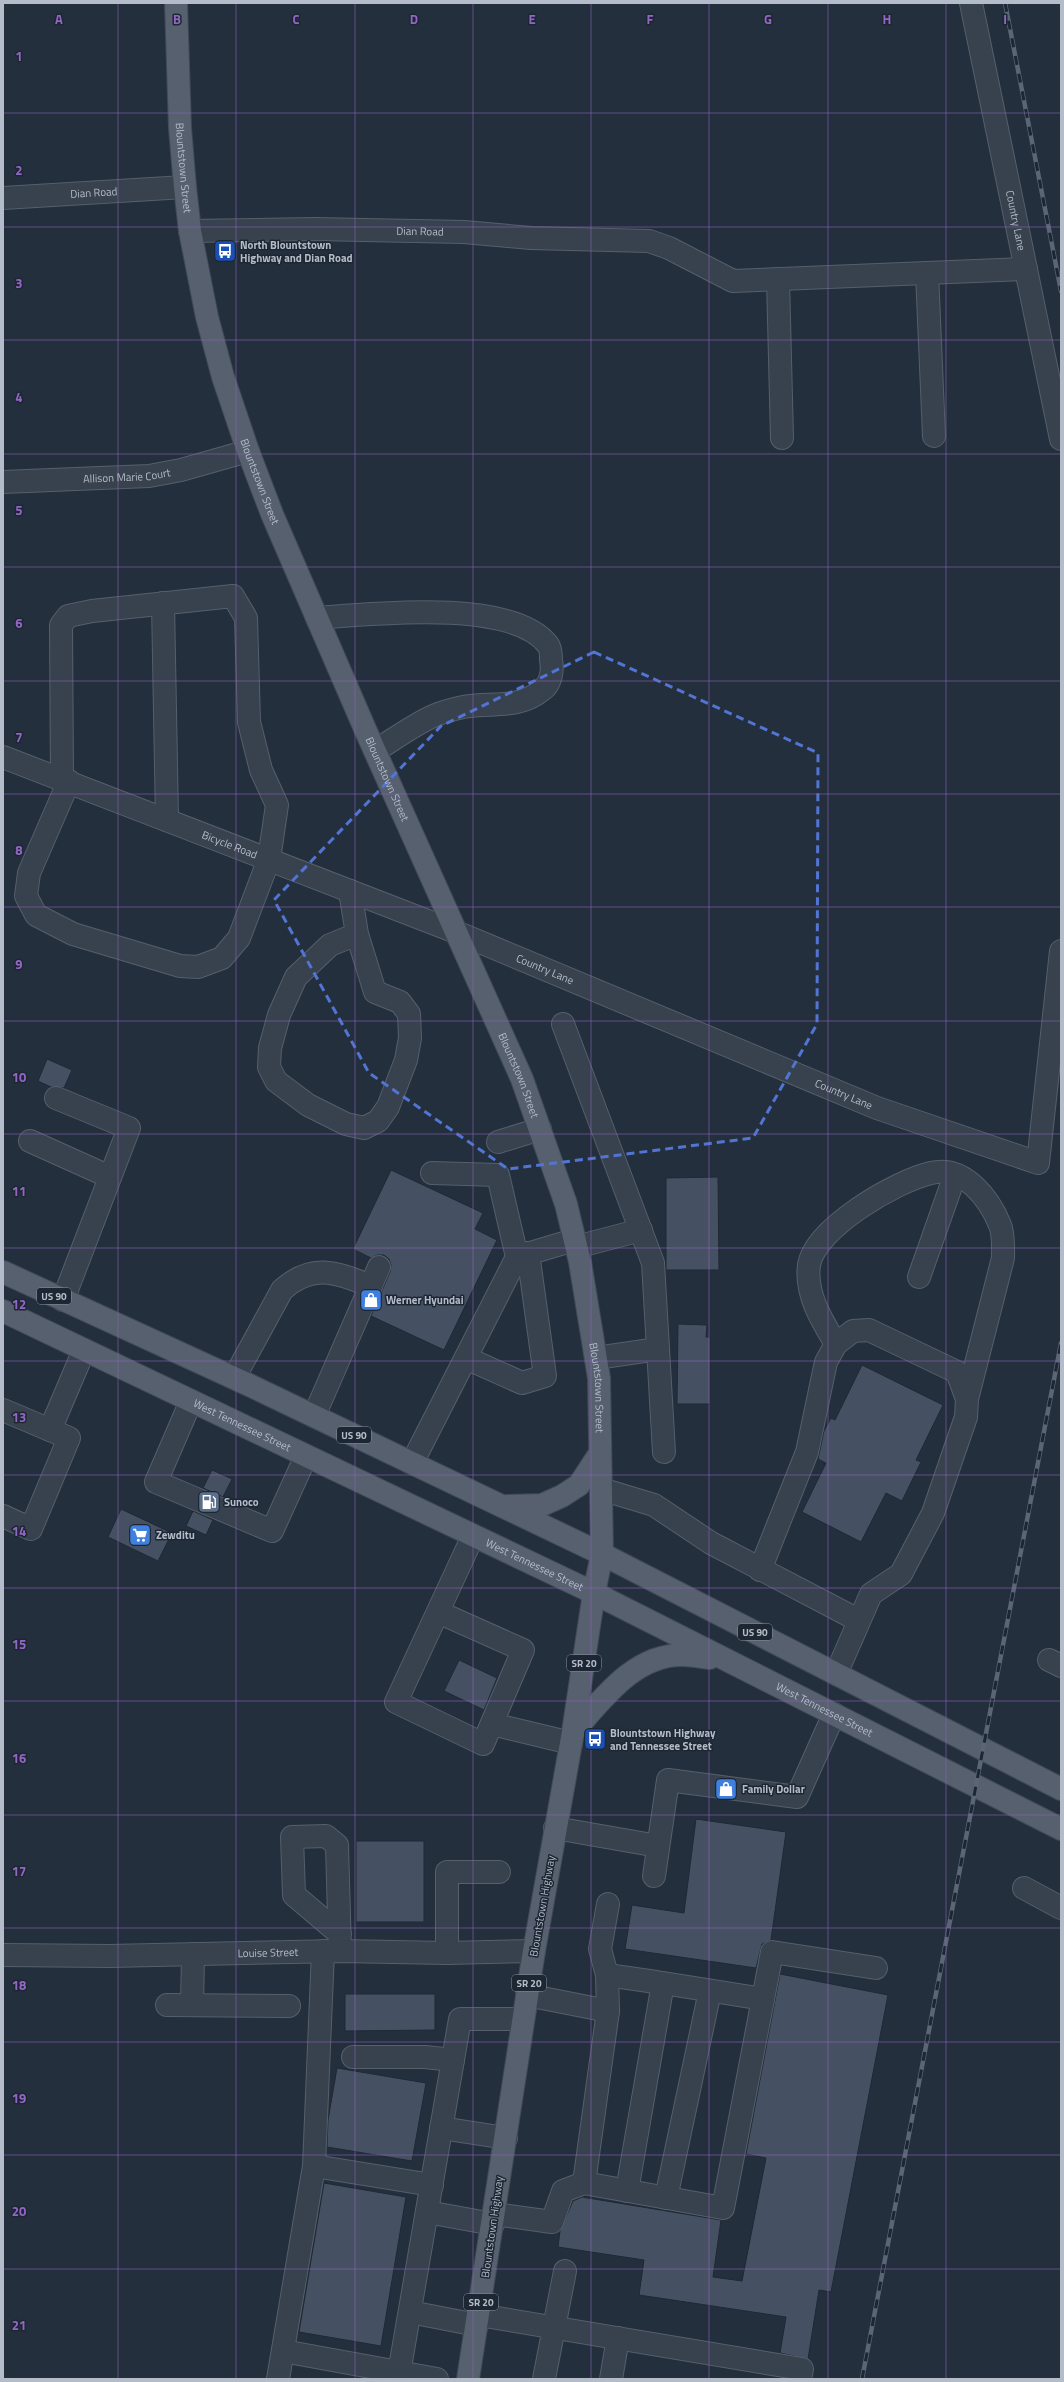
<svg xmlns="http://www.w3.org/2000/svg" width="1064" height="2382" font-family="'Titillium Web',sans-serif">
<style>
.building{fill:#455162;stroke:#1f2835}
.lines{fill:none;stroke-linecap:round;stroke-linejoin:round}
.minor-casing{stroke:#565f6c;stroke-width:24}
.major-casing{stroke:#414a57;stroke-width:24}
.minor{stroke:#38414e;stroke-width:22}
.major{stroke:#56606e;stroke-width:22}
.rail-casing{stroke:#5a6575;stroke-width:4.5}
.rail{stroke:#1d2633;stroke-width:3;stroke-dasharray:9;stroke-linecap:butt}
.marked{fill:none;stroke:#5274d3;stroke-width:3;stroke-dasharray:8 5;stroke-linejoin:round}
.grid{fill:none;stroke:#9266c3;stroke-width:1;stroke-opacity:0.55}
.labels{text-anchor:middle;dominant-baseline:central;stroke-width:3;stroke-linejoin:round;paint-order:stroke}
.shield{fill:#1d2633;stroke:#878f9c;stroke-width:1}
.shield-label{font-size:10px;font-weight:bold;fill:#b4bcc9}
.street-label{font-size:11px;fill:#b4bcc9;stroke:#1d2633}
.poi-label{font-size:11px;font-weight:bold;fill:#b4bcc9;stroke:#1d2633;text-anchor:start}
.grid-label{font-size:13px;text-anchor:middle;font-weight:bold;fill:#9266c3;stroke:#1d2633;stroke-width:3;stroke-linejoin:round;paint-order:stroke}
</style>
<rect width="100%" height="100%" fill="#242f3e"/>
<path class="building" d="M47 1059 72 1070 64 1088 51 1087 38 1081Z
M391 1170 483 1213 475 1229 497 1240 444 1350 371 1316 390 1272 391 1265 389 1259 384 1255H377L371 1258 353 1249Z
M718 1177 719 1270H666V1178Z
M678 1324 707 1325 706 1337H710V1404H677Z
M862 1365 943 1405 916 1460 921 1462 902 1501 886 1493 861 1542 802 1512 826 1463 818 1459 824 1431 831 1418 835 1420Z
M212 1470 232 1479 223 1497 203 1488Z
M121 1509 172 1533 158 1561 108 1537Z
M193 1511 213 1520 206 1535 186 1526Z
M459 1660 497 1678 484 1710 444 1691Z
M696 1819 786 1832 771 1940 762 1944 756 1968 625 1949 632 1905 684 1913Z
M356 1841H424V1922H356Z
M780 1974 888 1995 831 2292 819 2290 808 2359 780 2353 786 2317 639 2295 644 2260 558 2247 560 2231 573 2201 582 2197 721 2220 713 2277 742 2281 766 2158 746 2154Z
M345 1994H435V2030L345 2031Z
M337 2068 426 2083 412 2161 327 2147 328 2120Z
M324 2183 406 2197 381 2346 299 2332Z"/>
<g class="lines">
<g class="minor-casing">
<g id="minor">
<path id="s1" d="M971 3 1061 439"/>
<path id="s2" d="M3 198 185 187"/>
<path id="s3" d="M190 231 315 229 464 232 531 238 649 241 669 248 733 281 1026 269"/>
<path d="M927 273 934 436"/>
<path d="M778 279 782 438"/>
<path id="s4" d="M3 482 149 476 181 470 248 451"/>
<path d="M163 603 167 820"/>
<path d="M317 618C370 614 513 598 548 645 551 649 551 655 551 660 553 670 551 684 542 690 521 708 495 703 470 706 459 707 447 711 438 714 419 721 393 740 375 751"/>
<path id="s5" d="M3 757 456 932 877 1108 1038 1163 1061 951"/>
<path d="M62 779 61 625 68 616 92 611 233 596 246 618 249 722 261 770 277 805 269 859 239 938 222 958 198 967 180 966 73 934 36 915 26 896 29 873 69 781"/>
<path d="M350 891 357 934 375 992 400 1002 409 1014 410 1038 406 1060 388 1107 378 1121 364 1128 346 1124 308 1105 276 1081 269 1067 270 1048 279 1015 296 977 330 945 357 934"/>
<path d="M563 1024 653 1263 664 1452"/>
<path d="M56 1098 129 1128 63 1300"/>
<path d="M30 1141 110 1177"/>
<path d="M498 1142 540 1129"/>
<path d="M576 1247 641 1230"/>
<path d="M517 1257 574 1240"/>
<path d="M919 1277 955 1175"/>
<path d="M836 1344C822 1321 805 1294 809 1265 815 1228 896 1181 931 1173 964 1165 989 1198 1000 1225 1004 1235 1003 1248 1003 1258L967 1399"/>
<path d="M466 1358 522 1383 545 1376 528 1253"/>
<path d="M596 1358 658 1349"/>
<path d="M234 1378 282 1290C313 1262 337 1273 371 1286"/>
<path d="M191 1401 156 1482 272 1531 306 1456"/>
<path d="M3 1410 69 1438 31 1529 3 1516"/>
<path d="M314 1416 379 1267"/>
<path d="M50 1430 84 1350"/>
<path d="M412 1463 517 1257 498 1175 432 1173"/>
<path d="M601 1489 654 1505 711 1543 858 1620"/>
<path d="M760 1570 807 1452 826 1362 836 1344 853 1331 869 1330 957 1372 967 1399 966 1417 933 1513 901 1574 871 1594 836 1674"/>
<path d="M438 1612 523 1650 483 1744 396 1702 473 1536"/>
<path d="M1049 1660 1061 1666"/>
<path d="M492 1724 571 1743"/>
<path d="M555 1828 658 1846"/>
<path d="M654 1876 668 1780 797 1797 834 1714"/>
<path d="M1024 1888 1061 1908"/>
<path d="M340 1934 294 1895 292 1837 326 1836 337 1845 340 1951"/>
<path d="M447 1953V1872H499"/>
<path id="s6" d="M3 1955 110 1956 340 1951 447 1953 534 1951"/>
<path d="M607 1975 656 1982"/>
<path d="M527 1995 608 2011"/>
<path d="M167 2005 289 2006"/>
<path d="M192 2005 193 1954"/>
<path d="M353 2057H425L453 2060"/>
<path d="M441 2128 506 2138"/>
<path d="M314 2166 432 2185"/>
<path d="M584 2183 608 2011 607 1975 600 1949 608 1904"/>
<path d="M627 2191 663 1983 763 1999"/>
<path d="M666 2198 710 1991"/>
<path d="M427 2212 493 2224"/>
<path d="M494 2214 552 2222 563 2191 584 2183 723 2208 772 1952 876 1968"/>
<path d="M410 2312 477 2325"/>
<path d="M479 2315 802 2369 800 2379"/>
<path d="M283 2351 437 2379"/>
<path d="M278 2379 314 2166 323 1951"/>
<path d="M398 2379 460 2019H523"/>
<path d="M544 2379 565 2271"/>
<path d="M611 2379 618 2338"/>
</g>
</g>
<g class="major-casing">
<g id="major">
<path id="s7" d="M176 3 180 128 185 187 190 231 207 317 223 377 248 451 272 514 365 729 522 1079 566 1204 580 1262 599 1378 602 1554 594 1593 573 1732 534 1951 468 2379"/>
<path d="M3 1272 247 1384 602 1554 1061 1789"/>
<path id="s8" d="M3 1311 594 1593 1061 1829"/>
<path d="M508 1506 542 1505 562 1496 579 1485 600 1453"/>
<path d="M573 1732C602 1700 634 1654 683 1655 692 1655 701 1657 710 1658"/>
</g>
</g>
<use href="#minor" class="minor"/>
<use href="#major" class="major"/>
<g class="rail-casing">
<path id="rail" d="M1005 3 1061 291
M862 2379 1061 1343"/>
</g>
<use href="#rail" class="rail"/>
</g>
<path class="marked" d="M594 652 818 753 817 1024 753 1138 508 1169 369 1073 274 900 441 726Z"/>
<path class="grid" d="M118 3V2379M236 3V2379M355 3V2379M473 3V2379M591 3V2379M709 3V2379M828 3V2379M946 3V2379M3 113H1061M3 227H1061M3 340H1061M3 454H1061M3 567H1061M3 681H1061M3 794H1061M3 907H1061M3 1021H1061M3 1134H1061M3 1248H1061M3 1361H1061M3 1475H1061M3 1588H1061M3 1701H1061M3 1815H1061M3 1928H1061M3 2042H1061M3 2155H1061M3 2269H1061"/>
<defs>
<g id="bus-square" transform="scale(1.15)"><rect x="-9" y="-9" width="18" height="18" rx="4" fill="#1a4fb4" stroke="#1d2633"/><path d="M-5-6H5V4H4V6H2V4H-2V6H-4V4H-5ZM-3.5-4V0h7V-4ZM-3.5 1.2v1.5H-2V1.2ZM2 1.2v1.5H3.5V1.2Z" fill="#fff"/></g>
<g id="shop-square" transform="scale(1.15)"><rect x="-9" y="-9" width="18" height="18" rx="4" fill="#3f7fe0" stroke="#1d2633"/><path d="M-5-2.5h2.3a2.7 3.5 0 0 1 5.4 0H5L5.5 6h-11ZM-1.5-2.5h3a1.5 2.3 0 0 0-3 0Z" fill="#fff"/></g>
<g id="fuel-square" transform="scale(1.15)"><rect x="-9" y="-9" width="18" height="18" rx="4" fill="#5c6f8a" stroke="#1d2633"/><path d="M-5.5-6h7V0h2V4h1.3V-2.5L3-4.5l.8-.8L6-3V5H2.5V1h-1V6h-7ZM-4.2-4.7v3.2H.2V-4.7Z" fill="#fff"/></g>
<g id="supermarket-square" transform="scale(1.15)"><rect x="-9" y="-9" width="18" height="18" rx="4" fill="#3f7fe0" stroke="#1d2633"/><path d="M-6-5.5h2.5l.6 2H6L4.5 2H-2.5L-4.4-4H-6ZM-1.5 3.2a1.3 1.3 0 1 0 .1 0ZM3 3.2a1.3 1.3 0 1 0 .1 0Z" fill="#fff"/></g>
</defs>
<g fill-rule="evenodd">
<use href="#bus-square" x="225" y="251"/>
<use href="#shop-square" x="371" y="1300"/>
<use href="#fuel-square" x="209" y="1502"/>
<use href="#supermarket-square" x="140" y="1535"/>
<use href="#bus-square" x="595" y="1739"/>
<use href="#shop-square" x="726" y="1789"/>
</g>
<g class="labels">
<g class="shield">
<rect x="37" y="1288" width="34" height="16" rx="3"/>
<rect x="337" y="1427" width="34" height="16" rx="3"/>
<rect x="738" y="1624" width="34" height="16" rx="3"/>
<rect x="567" y="1655" width="34" height="16" rx="3"/>
<rect x="512" y="1975" width="34" height="16" rx="3"/>
<rect x="464" y="2294" width="34" height="16" rx="3"/>
</g>
<g class="shield-label">
<text x="54" y="1296">US 90</text>
<text x="354" y="1435">US 90</text>
<text x="755" y="1632">US 90</text>
<text x="584" y="1663">SR 20</text>
<text x="529" y="1983">SR 20</text>
<text x="481" y="2302">SR 20</text>
</g>
<g class="street-label">
<text stroke="none"><textPath href="#s7" startOffset="165">Blountstown Street</textPath></text>
<text stroke="none"><textPath href="#s2" startOffset="91">Dian Road</textPath></text>
<text stroke="none"><textPath href="#s1" startOffset="222">Country Lane</textPath></text>
<text stroke="none"><textPath href="#s3" startOffset="230">Dian Road</textPath></text>
<text stroke="none"><textPath href="#s4" startOffset="124">Allison Marie Court</textPath></text>
<text stroke="none"><textPath href="#s7" startOffset="489">Blountstown Street</textPath></text>
<text stroke="none"><textPath href="#s7" startOffset="813">Blountstown Street</textPath></text>
<text stroke="none"><textPath href="#s5" startOffset="243">Bicycle Road</textPath></text>
<text stroke="none"><textPath href="#s5" startOffset="582">Country Lane</textPath></text>
<text stroke="none"><textPath href="#s7" startOffset="1137">Blountstown Street</textPath></text>
<text stroke="none"><textPath href="#s5" startOffset="906">Country Lane</textPath></text>
<text stroke="none"><textPath href="#s7" startOffset="1461">Blountstown Street</textPath></text>
<text stroke="none"><textPath href="#s8" startOffset="265">West Tennessee Street</textPath></text>
<text stroke="none"><textPath href="#s8" startOffset="589">West Tennessee Street</textPath></text>
<text stroke="none"><textPath href="#s8" startOffset="913">West Tennessee Street</textPath></text>
<text transform="translate(542 1906) rotate(-80)">Blountstown Highway</text>
<text stroke="none"><textPath href="#s6" startOffset="265">Louise Street</textPath></text>
<text transform="translate(492 2227) rotate(-82)">Blountstown Highway</text>
</g>
<g class="poi-label">
<text x="240" y="245">North Blountstown<tspan x="240" dy="13">Highway and Dian Road</tspan></text>
<text x="386" y="1300">Werner Hyundai</text>
<text x="224" y="1502">Sunoco</text>
<text x="156" y="1535">Zewditu</text>
<text x="610" y="1733">Blountstown Highway<tspan x="610" dy="13">and Tennessee Street</tspan></text>
<text x="742" y="1789">Family Dollar</text>
</g>
</g>
<g class="grid-label">
<text x="59" y="24">A</text>
<text x="177" y="24">B</text>
<text x="296" y="24">C</text>
<text x="414" y="24">D</text>
<text x="532" y="24">E</text>
<text x="650" y="24">F</text>
<text x="768" y="24">G</text>
<text x="887" y="24">H</text>
<text x="1005" y="24">I</text>
<text x="19" y="61">1</text>
<text x="19" y="175">2</text>
<text x="19" y="288">3</text>
<text x="19" y="402">4</text>
<text x="19" y="515">5</text>
<text x="19" y="628">6</text>
<text x="19" y="742">7</text>
<text x="19" y="855">8</text>
<text x="19" y="969">9</text>
<text x="19" y="1082">10</text>
<text x="19" y="1196">11</text>
<text x="19" y="1309">12</text>
<text x="19" y="1422">13</text>
<text x="19" y="1536">14</text>
<text x="19" y="1649">15</text>
<text x="19" y="1763">16</text>
<text x="19" y="1876">17</text>
<text x="19" y="1990">18</text>
<text x="19" y="2103">19</text>
<text x="19" y="2216">20</text>
<text x="19" y="2330">21</text>
</g>
<rect width="1064" height="2382" fill="none" stroke="#b4bcc9" stroke-width="8"/>
</svg>
